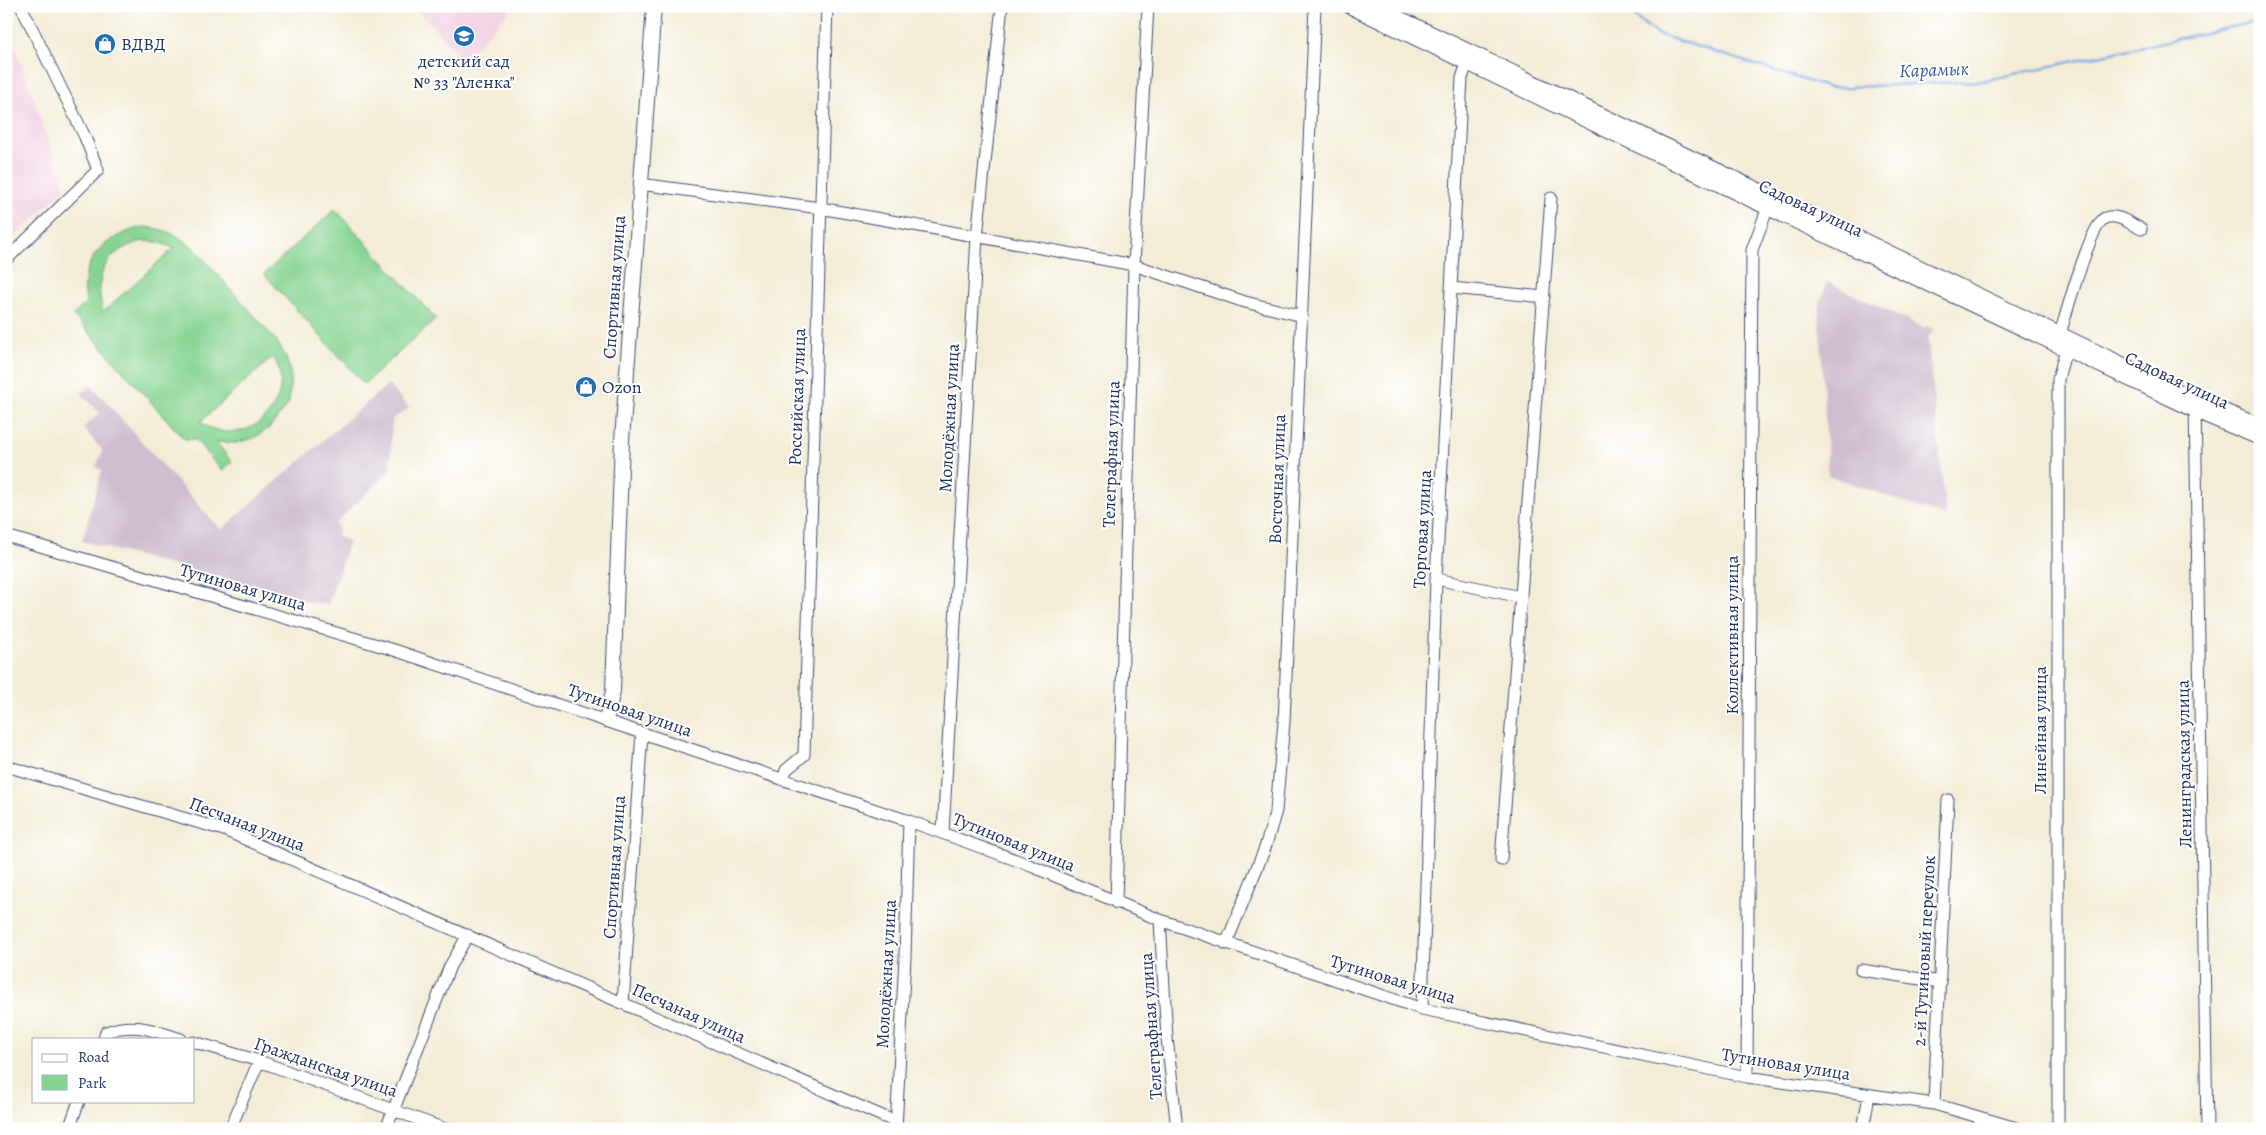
<svg xmlns="http://www.w3.org/2000/svg" width="2266" height="1135" font-family="Alegreya,serif">
<style>
.built{fill:#f2cfe1}
.industrial{fill:#cfbdcf}
.green{fill:#87d492;stroke:#518278;fill-rule:evenodd}
.lines{fill:none;stroke-linecap:round;stroke-linejoin:round}
.stream{stroke:#7cade7;stroke-width:2.5}
.minor-casing{stroke:#3b4b70;stroke-width:13}
.tertiary-casing{stroke:#3b4b70;stroke-width:16}
.minor{stroke:#fff;stroke-width:11}
.tertiary{stroke:#fff;stroke-width:14}
.labels{text-anchor:middle;dominant-baseline:central;stroke-width:4;stroke-linejoin:round;paint-order:stroke}
.poi-label{font-size:18px;fill:#1b2f5e;stroke:#fff;text-anchor:start}
.street-label{font-size:18px;fill:#1b2f5e;stroke:#fff}
.water-label{font-size:19px;font-style:italic;fill:#3d5b8e;stroke:#fff}
</style>
<rect width="100%" height="100%" fill="#fff"/>
<filter id="ink" filterUnits="userSpaceOnUse"><feTurbulence type="fractalNoise" baseFrequency=".02" numOctaves="2"/><feDisplacementMap in="SourceGraphic" scale="10" xChannelSelector="R" yChannelSelector="G"/><feConvolveMatrix kernelMatrix="1 2 1 2 8 2 1 2 1" color-interpolation-filters="sRGB"/></filter>
<filter id="wash" filterUnits="userSpaceOnUse"><feTurbulence type="fractalNoise" baseFrequency=".0096" numOctaves="4" result="noise"/><feDisplacementMap in="SourceGraphic" scale="20" xChannelSelector="R" yChannelSelector="G"/><feGaussianBlur stdDeviation="1.12" result="paint"/><feColorMatrix in="noise" values="0 0 0 0 0 0 0 0 0 0 0 0 0 0 0 0 0 1.4 0 .05"/><feComposite in="paint" operator="in"/></filter>
<g filter="url(#wash)">
<rect width="100%" height="100%" fill="#f3ecd6"/>
<path class="built" d="M414 6H509V12L464 60Z
M6 22 65 189 6 244Z"/>
<path class="industrial" d="M1827 282 1924 328 1926 326 1933 329 1928 340 1946 517 1828 475 1819 306Z
M388 384 409 408 392 419 390 470 335 524 338 527 337 536 349 541 328 605 309 602 82 541 102 470 96 467 103 451 83 428 100 413 81 393 91 385 221 530Z"/>
<path class="green" d="M335 209 436 319 364 384 264 274Z
M142 227C164 228 177 234 194 248L276 340 286 357 291 375 289 403 270 427 254 438 236 443 216 442 232 462 222 471 195 439H184L73 315 86 303C78 261 103 237 142 227ZM143 241 158 242 174 248 103 312C93 275 105 250 143 241ZM273 357C298 395 256 445 214 429 208 427 205 426 201 421Z"/>
<g class="lines">
<path class="stream" d="M1621 6 1657 34 1830 88 1982 81 2260 21"/>
</g>
</g>
<g filter="url(#ink)">
<g class="lines">
<g class="minor-casing">
<path id="minor" d="M640 184 820 208 1134 265 1245 302 1302 316
M6 260 98 170 85 137 21 6
M1451 288 1544 297
M2195 403 2207 1129
M6 536 391 649 642 733 909 821 1024 863 1160 920 1422 1009 1747 1077 1934 1104 2020 1129
M1436 579 1521 597
M6 766 224 830 896 1122
M783 780 786 770 804 755 827 6
M943 833 977 236 1002 6
M1501 860 1551 198
M1116 903 1134 265 1148 6
M1160 920 1167 1038 1177 1129
M1226 944 1265 848 1276 811 1284 722 1315 6
M1861 970 1941 982
M623 1003 642 733
M1422 1009 1436 579 1462 78 1470 55
M104 1039 106 1032C134 1021 154 1031 181 1039
M194 1042 259 1061 445 1129
M1747 1077 1752 250 1770 202
M1934 1104 1948 800
M69 1129 79 1101
M230 1129 259 1061
M386 1129 450 966 468 935
M896 1129 905 957 909 821
M1863 1129 1869 1095
M2058 1129V379L2066 349 2060 334C2066 315 2090 225 2105 218 2117 213 2131 224 2141 229"/>
</g>
<g class="tertiary-casing">
<path id="tertiary" d="M1349 6 1768 208 2205 415 2260 438
M1374 6 2195 399 2260 426
M606 720 613 691 622 440 654 6"/>
</g>
<use href="#minor" class="minor"/>
<use href="#tertiary" class="tertiary"/>
</g>
</g>
<defs>
<g id="school-disc" transform="scale(1.125)"><circle r="9.5" fill="#1f6fb2" stroke="#fff"/><path d="M0-5L7-2L0 1L-7-2ZM-4 1L0 2.5L4 1V4Q0 6-4 4Z" fill="#fff"/></g>
<g id="shop-disc" transform="scale(1.125)"><circle r="9.5" fill="#1f6fb2" stroke="#fff"/><path d="M-5-2.5h2.3a2.7 3.5 0 0 1 5.4 0H5L5.5 6h-11ZM-1.5-2.5h3a1.5 2.3 0 0 0-3 0Z" fill="#fff"/></g>
</defs>
<g fill-rule="evenodd">
<use href="#school-disc" x="464" y="36"/>
<use href="#shop-disc" x="105" y="44"/>
<use href="#shop-disc" x="586" y="387"/>
</g>
<g class="labels">
<g class="poi-label">
<text x="121" y="44">ВДВД</text>
<text x="464" y="61" text-anchor="middle">детский сад<tspan x="464" dy="21">№ 33 "Аленка"</tspan></text>
<text x="602" y="387">Ozon</text>
</g>
<g class="street-label">
<text transform="translate(1811 208) rotate(25)">Садовая улица</text>
<text transform="translate(614 287) rotate(-86)">Спортивная улица</text>
<text transform="translate(2177 380) rotate(25)">Садовая улица</text>
<text transform="translate(797 397) rotate(-88)">Российская улица</text>
<text transform="translate(949 418) rotate(-87)">Молодёжная улица</text>
<text transform="translate(1111 454) rotate(-88)">Телеграфная улица</text>
<text transform="translate(1277 479) rotate(-88)">Восточная улица</text>
<text transform="translate(1422 529) rotate(-87)">Торговая улица</text>
<text transform="translate(243 587) rotate(16)">Тутиновая улица</text>
<text transform="translate(1732 635) rotate(-90)">Коллективная улица</text>
<text transform="translate(630 710) rotate(19)">Тутиновая улица</text>
<text transform="translate(2040 730) rotate(-90)">Линейная улица</text>
<text transform="translate(2184 764) rotate(-91)">Ленинградская улица</text>
<text transform="translate(247 824) rotate(21)">Песчаная улица</text>
<text transform="translate(1014 842) rotate(22)">Тутиновая улица</text>
<text transform="translate(614 867) rotate(-86)">Спортивная улица</text>
<text transform="translate(1924 951) rotate(-87)">2-й Тутиновый переулок</text>
<text transform="translate(886 974) rotate(-87)">Молодёжная улица</text>
<text transform="translate(1393 979) rotate(17)">Тутиновая улица</text>
<text transform="translate(689 1013) rotate(24)">Песчаная улица</text>
<text transform="translate(1151 1026) rotate(-94)">Телеграфная улица</text>
<text transform="translate(1786 1064) rotate(9)">Тутиновая улица</text>
<text transform="translate(326 1067) rotate(19)">Гражданская улица</text>
</g>
<g class="water-label">
<text transform="translate(1934 70) rotate(-2)">Карамык</text>
</g>
</g>
<rect width="2266" height="1135" fill="none" stroke="#fff" stroke-width="25"/>
<rect x="32" y="1038" width="162" height="65" fill="#ffffff" stroke="#a4acbf"/>
<rect x="42" y="1054" width="25" height="8" fill="#ffffff" stroke="#a4acbf"/>
<text x="78" y="1062" font-size="15" fill="#1b2f5e">Road</text>
<rect x="42" y="1075" width="25" height="15" fill="#87d492" stroke="#a4acbf"/>
<text x="78" y="1088" font-size="15" fill="#1b2f5e">Park</text>
</svg>
